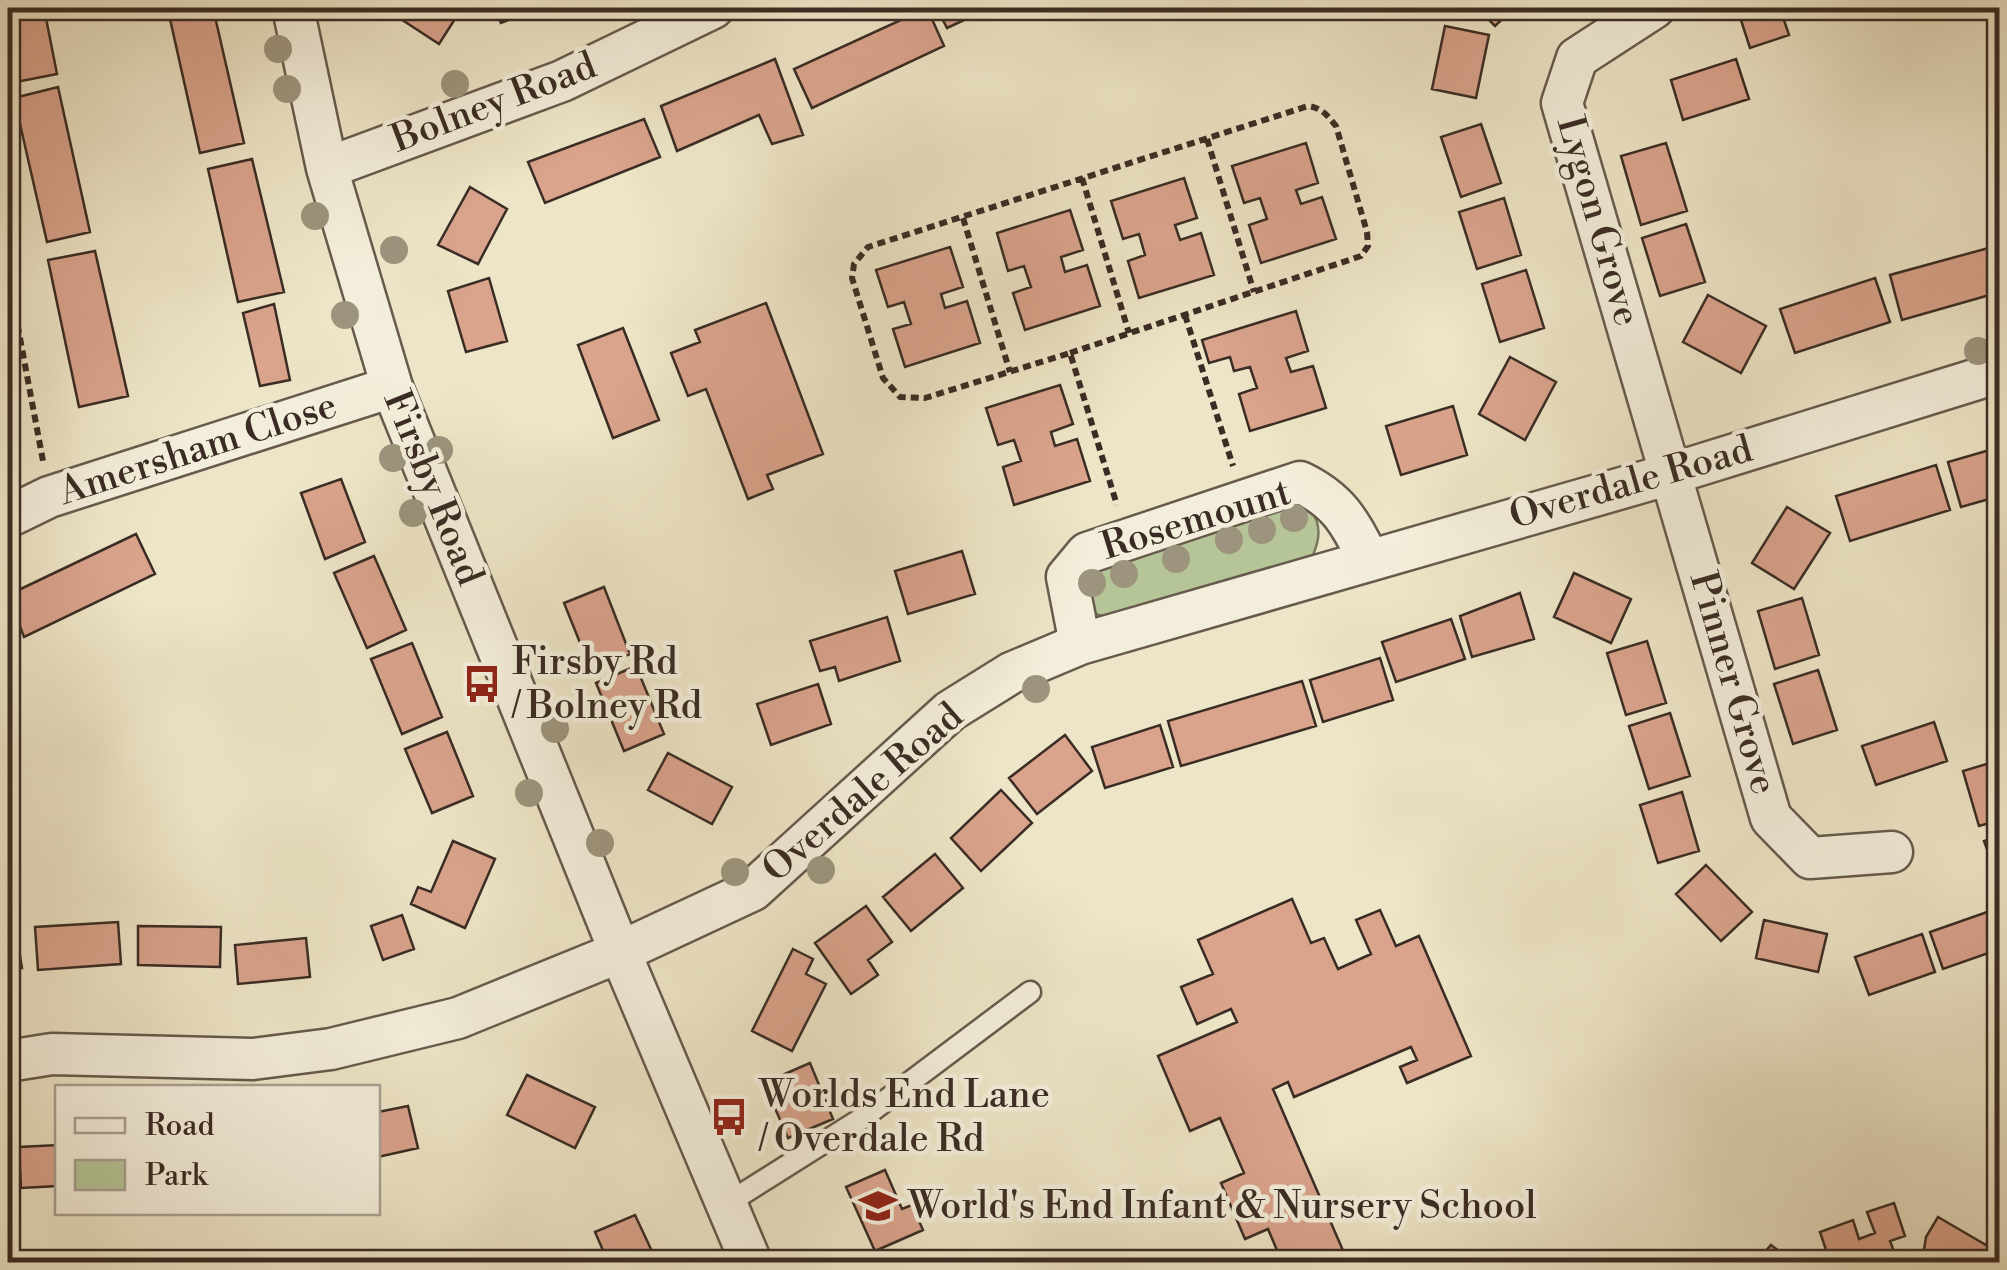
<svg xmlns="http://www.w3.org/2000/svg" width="2007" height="1270" font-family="'Libre Bodoni',serif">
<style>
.green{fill:#b5c598;stroke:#78785e;stroke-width:2.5}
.building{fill:#d9a38c;stroke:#3a2c24;stroke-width:2.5}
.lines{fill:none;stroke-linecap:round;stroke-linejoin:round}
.lane-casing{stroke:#675a4d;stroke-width:25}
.street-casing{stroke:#675a4d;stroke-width:45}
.path{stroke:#3a2c24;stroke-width:6;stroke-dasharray:8 5;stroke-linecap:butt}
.lane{stroke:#f3eedb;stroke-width:20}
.street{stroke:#f3eedb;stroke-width:40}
.tree{fill:#9c947d}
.labels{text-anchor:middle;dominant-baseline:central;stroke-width:9;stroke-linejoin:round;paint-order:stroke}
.street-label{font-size:38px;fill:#3a2c24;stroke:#f3eedb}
.poi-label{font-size:38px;fill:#3a2c24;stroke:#f3eedb;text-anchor:start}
</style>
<rect width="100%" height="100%" fill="#ede5c7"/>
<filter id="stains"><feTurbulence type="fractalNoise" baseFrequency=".002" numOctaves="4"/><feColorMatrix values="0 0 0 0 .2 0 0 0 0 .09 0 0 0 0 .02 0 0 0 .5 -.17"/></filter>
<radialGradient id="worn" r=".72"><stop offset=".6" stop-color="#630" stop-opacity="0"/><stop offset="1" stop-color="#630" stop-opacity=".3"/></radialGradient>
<path class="green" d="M1292 499C1319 509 1324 530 1313 555L1109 617 1095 614 1084 601 1088 569Z"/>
<path class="building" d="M8 8H44L57 74 11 83Z
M180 8H213L244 143 200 153 168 10Z
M384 8H462L439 44Z
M494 8H539L501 23Z
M927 8 944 46 812 108 794 69Z
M937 8H990L947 28Z
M1477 8H1514L1495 26Z
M1737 8H1780L1789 35 1750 48Z
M1445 26 1489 35 1476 98 1432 89Z
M775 59 803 135 772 144 759 115 677 151 661 106Z
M1736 59 1749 99 1683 120 1671 80Z
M58 87 90 232 47 242 14 98Z
M644 119 660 157 545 203 528 162Z
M1481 124 1501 183 1461 197 1441 137Z
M1306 143 1318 183 1296 190 1301 204 1322 197 1336 239 1261 263 1249 225 1267 219 1260 198 1244 203 1232 166Z
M1666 143 1687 211 1641 225 1621 156Z
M252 159 284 292 238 302 208 169Z
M1184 178 1197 218 1175 225 1180 240 1201 233 1214 275 1139 298 1128 261 1145 255 1139 234 1123 239 1111 201Z
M470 187 507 209 478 264 438 245Z
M1504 198 1521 255 1477 269 1459 212Z
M1070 210 1083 250 1061 257 1065 272 1087 265 1100 306 1025 330 1013 293 1031 287 1024 266 1008 271 997 233Z
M1686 224 1705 282 1660 296 1642 238Z
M950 247 963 287 941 294 945 308 967 301 980 343 905 367 893 329 911 324 904 302 888 307 876 270Z
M1992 247 2000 292 1902 320 1890 275Z
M95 251 128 396 79 407 48 260Z
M1526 270 1544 328 1500 342 1482 284Z
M489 278 507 341 466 352 448 291Z
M1875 278 1890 322 1795 353 1780 309Z
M1708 295 1766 326 1741 373 1683 342Z
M766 303 823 454 767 475 773 489 748 499 706 389 688 396 671 353 700 342 695 330Z
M274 304 290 380 260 386 243 313Z
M1296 311 1308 351 1286 358 1291 372 1313 366 1326 408 1250 431 1239 394 1257 388 1250 367 1234 371 1230 357 1209 363 1202 340Z
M623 328 659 420 613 438 578 345Z
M1510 357 1556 382 1525 440 1479 414Z
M1060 385 1073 424 1051 432 1055 446 1077 439 1090 481 1014 505 1003 467 1021 461 1014 440 998 445 986 408Z
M1453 406 1467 455 1401 475 1386 426Z
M2000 447V496L1961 507 1948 462Z
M1936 465 1950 510 1850 541 1836 496Z
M341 479 365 542 325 559 301 493Z
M1787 507 1830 533 1794 589 1752 563Z
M136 534 155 574 24 637 8 595Z
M962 551 975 594 908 614 895 571Z
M374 556 406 630 367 648 334 573Z
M1574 573 1631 599 1611 643 1554 617Z
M604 587 630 654 591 670 564 603Z
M1520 593 1534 639 1472 657 1460 616Z
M1802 598 1819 655 1775 669 1758 611Z
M887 617 900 661 839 681 835 667 820 671 810 641Z
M1451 619 1465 659 1396 682 1382 642Z
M1647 641 1666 703 1626 715 1607 653Z
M412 643 442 717 402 734 371 659Z
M1380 658 1393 700 1323 722 1310 680Z
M636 666 664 734 624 751 596 683Z
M1818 670 1837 730 1793 744 1774 684Z
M1302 681 1316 726 1181 766 1168 721Z
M818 684 831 724 771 745 757 704Z
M1670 713 1690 776 1649 789 1629 726Z
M1934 722 1947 761 1876 785 1862 746Z
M1160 725 1173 767 1105 788 1092 747Z
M447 732 473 796 432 813 405 749Z
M1065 735 1092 771 1037 814 1009 778Z
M668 753 732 787 712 824 648 790Z
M2000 760V820L1979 826 1963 771Z
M1001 790 1032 823 981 871 951 838Z
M1682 792 1699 851 1658 863 1640 805Z
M2000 836V885L1984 841Z
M453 841 495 859 465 928 411 904 418 887 431 892Z
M935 854 963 888 911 931 883 897Z
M1706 865 1752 912 1721 941 1676 894Z
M1292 899 1311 943 1324 938 1338 969 1371 954 1356 920 1380 910 1396 946 1419 936 1471 1056 1407 1083 1400 1067 1417 1060 1411 1047 1294 1097 1288 1082 1273 1089 1348 1262H1282L1268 1229 1245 1239 1221 1183 1244 1173 1220 1118 1190 1131 1158 1056 1237 1022 1231 1009 1197 1024 1181 987 1213 974 1198 940Z
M866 906 892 942 868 960 878 975 851 994 815 943Z
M1993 910 2000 949 1943 969 1930 932Z
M402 915 414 949 383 960 371 926Z
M1764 920 1827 934 1818 972 1756 958Z
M118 922 121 964 38 970 35 927Z
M138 926 221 927 220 967 138 965Z
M15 927 22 968 8 971V929Z
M1922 934 1935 972 1869 995 1855 957Z
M306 938 310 977 238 984 235 945Z
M793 949 813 959 806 974 826 984 792 1051 752 1031Z
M810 1063 833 1119 788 1138 764 1083Z
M527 1075 595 1107 575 1148 507 1115Z
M408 1106 418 1148 378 1157V1112Z
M58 1145V1186L21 1188 19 1147Z
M885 1170 902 1209 912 1205 923 1230 875 1251 846 1187Z
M1894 1203 1905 1236 1890 1241 1898 1262H1830L1820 1232 1853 1220 1859 1239 1875 1233 1867 1212Z
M635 1215 657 1262H608L595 1232Z
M1938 1217 1986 1245 2000 1220V1262H1922L1926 1237Z
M1771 1245 1793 1262H1756Z"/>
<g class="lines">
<g class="lane-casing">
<path id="lane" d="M728 1203 861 1119 1030 992"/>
</g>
<g class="street-casing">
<path id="street" d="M293 8 327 168 392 387 620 952 751 1262
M1654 8 1577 58 1562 103 1771 818 1810 858 1892 852
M327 168 562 81 713 8
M8 517 49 497 392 387
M1080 644 1067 577 1087 553 1300 482C1339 501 1349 521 1368 558
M8 1061 52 1054 253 1059 331 1049 458 1018 620 952 753 890 950 711 1011 673 1080 644 1674 473 2000 372"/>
</g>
<path class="path" d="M1207 139 1254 292
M1082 178 1129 333
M963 218 1010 372
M8 274 43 461
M1185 315 1233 466
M1070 353 1361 256 1368 246 1367 232 1336 126C1327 115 1322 108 1308 106L868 247 854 264 852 278 883 378 900 397 925 398 1070 353 1117 505"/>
<use href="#lane" class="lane"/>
<use href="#street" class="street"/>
</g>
<g class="tree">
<circle cx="278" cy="49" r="14"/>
<circle cx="455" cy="84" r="14"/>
<circle cx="287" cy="89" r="14"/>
<circle cx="315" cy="216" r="14"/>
<circle cx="394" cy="250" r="14"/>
<circle cx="345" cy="315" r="14"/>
<circle cx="1978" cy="351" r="14"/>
<circle cx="439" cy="450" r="14"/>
<circle cx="393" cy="458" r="14"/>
<circle cx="413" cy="513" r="14"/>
<circle cx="1294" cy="518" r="14"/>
<circle cx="1262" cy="530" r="14"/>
<circle cx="1229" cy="540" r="14"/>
<circle cx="1176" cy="559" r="14"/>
<circle cx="1124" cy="574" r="14"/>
<circle cx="1092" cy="583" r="14"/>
<circle cx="1036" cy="689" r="14"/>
<circle cx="555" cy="729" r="14"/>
<circle cx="529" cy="793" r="14"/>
<circle cx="600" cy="843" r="14"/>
<circle cx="821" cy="870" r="14"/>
<circle cx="735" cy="872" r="14"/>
</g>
<defs>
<g id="bus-bare" transform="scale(3)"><path d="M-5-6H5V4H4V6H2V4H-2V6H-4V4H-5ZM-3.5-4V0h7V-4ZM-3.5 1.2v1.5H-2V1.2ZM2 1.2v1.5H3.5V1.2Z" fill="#8f2418" stroke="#f3eedb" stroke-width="2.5" paint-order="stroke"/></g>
<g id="school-bare" transform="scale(3)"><path d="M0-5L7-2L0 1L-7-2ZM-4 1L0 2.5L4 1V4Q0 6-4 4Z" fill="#8f2418" stroke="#f3eedb" stroke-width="2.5" paint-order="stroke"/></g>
</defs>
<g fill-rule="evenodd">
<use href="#bus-bare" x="482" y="684"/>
<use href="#bus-bare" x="729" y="1117"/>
<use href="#school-bare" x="878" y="1206"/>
</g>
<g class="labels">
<g class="street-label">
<text transform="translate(494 103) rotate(-21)">Bolney Road</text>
<text transform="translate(1598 221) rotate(74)">Lygon Grove</text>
<text transform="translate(198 449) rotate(-18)">Amersham Close</text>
<text transform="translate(1631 483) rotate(-16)">Overdale Road</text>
<text transform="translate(433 488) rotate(68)">Firsby Road</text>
<text transform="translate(1196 520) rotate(-17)">Rosemount</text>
<text transform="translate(1733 683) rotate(74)">Pinner Grove</text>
<text transform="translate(863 793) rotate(-41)">Overdale Road</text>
</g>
<g class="poi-label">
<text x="512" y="662">Firsby Rd<tspan x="512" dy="44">/ Bolney Rd</tspan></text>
<text x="759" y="1095">Worlds End Lane<tspan x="759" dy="44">/ Overdale Rd</tspan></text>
<text x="908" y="1206">World's End Infant &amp; Nursery School</text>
</g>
</g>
<rect width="2007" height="1270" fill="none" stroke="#ede5c7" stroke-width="40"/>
<rect x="10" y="10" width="1987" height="1250" fill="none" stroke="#3a2c24" stroke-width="5"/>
<rect x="20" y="20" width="1967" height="1230" fill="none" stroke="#3a2c24" stroke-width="2.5"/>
<rect x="55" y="1085" width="325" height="130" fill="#f3eedb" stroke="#a9a092" stroke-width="2.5"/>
<rect x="75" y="1118" width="50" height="15" fill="#f3eedb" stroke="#a9a092" stroke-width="2.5"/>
<text x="145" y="1135" font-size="30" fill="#3a2c24">Road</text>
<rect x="75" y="1160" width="50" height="30" fill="#b5c598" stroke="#a9a092" stroke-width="2.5"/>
<text x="145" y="1185" font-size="30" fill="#3a2c24">Park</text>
<rect width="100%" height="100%" filter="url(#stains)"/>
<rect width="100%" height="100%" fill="url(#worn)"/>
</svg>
